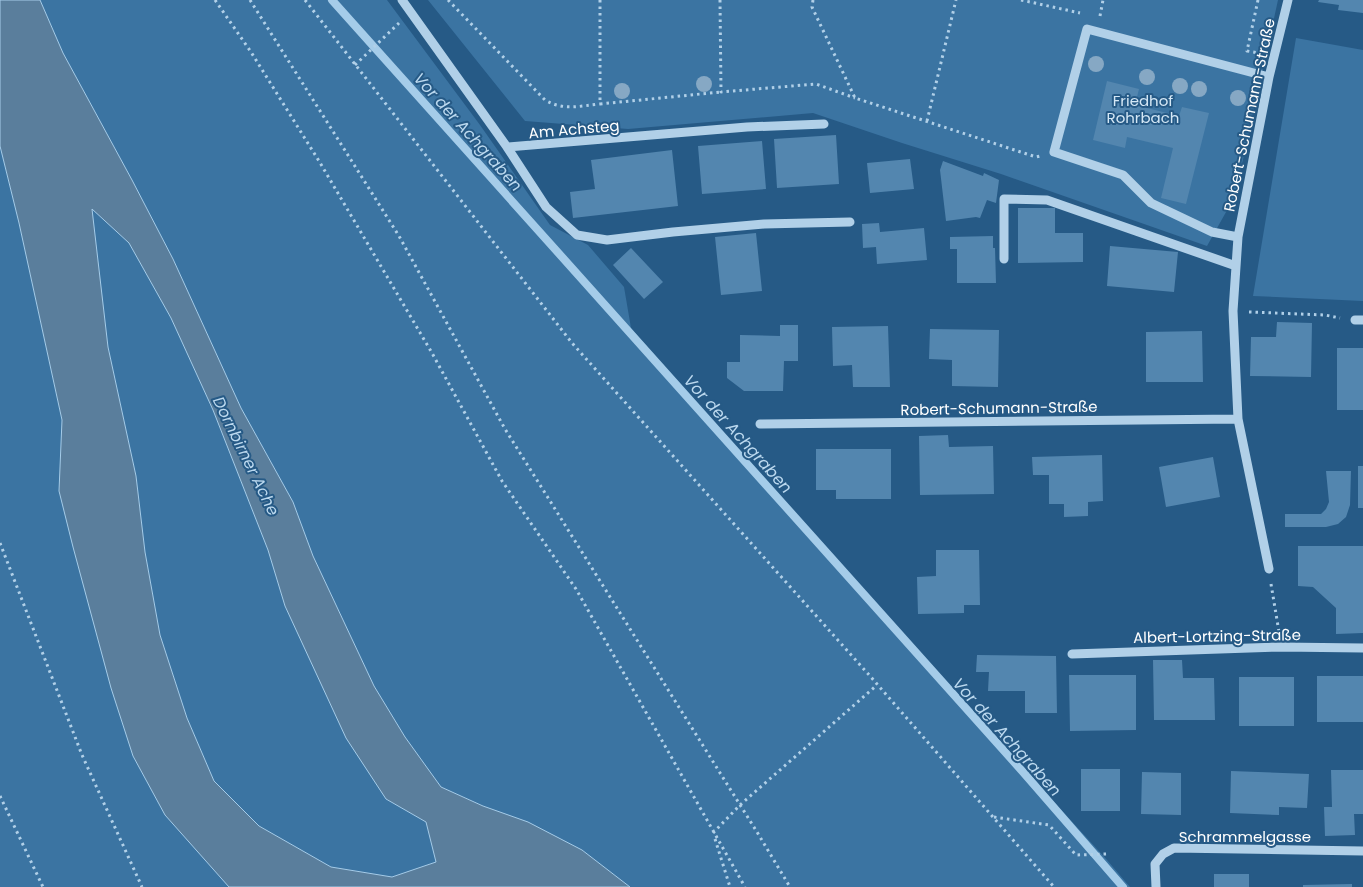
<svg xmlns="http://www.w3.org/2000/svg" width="1363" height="887" font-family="Poppins,sans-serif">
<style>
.green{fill:#3b74a2}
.water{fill:#5a7e9c;stroke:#a5cce9;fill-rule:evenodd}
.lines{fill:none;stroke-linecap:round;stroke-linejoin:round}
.stream{stroke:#a5cce9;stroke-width:8}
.building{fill:#5386af}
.path{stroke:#b1d0e8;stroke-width:3;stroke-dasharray:2.5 4;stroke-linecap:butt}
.minor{stroke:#b1d0e8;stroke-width:9}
.tree{fill:#86a8c4}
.labels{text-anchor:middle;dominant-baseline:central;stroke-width:4;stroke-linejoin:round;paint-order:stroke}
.park-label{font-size:15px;fill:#d5e8f6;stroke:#265a86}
.street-label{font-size:15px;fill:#fff;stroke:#265a86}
.water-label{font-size:16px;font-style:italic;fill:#bcd9ef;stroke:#265a86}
</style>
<rect width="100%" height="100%" fill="#265a86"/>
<path class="green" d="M40 0H387L480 125 550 225 588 245 624 287 631 328 781 503 1107 860 1130 887H630L582 850 441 787 405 737 374 686 313 556 293 502 241 408 173 259 132 180 63 53Z
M428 0H1278L1235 196 1207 246 1001 174 902 143 813 113 628 129 525 121Z
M1296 38 1363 50V301L1253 296Z
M0 146 19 223 62 420 59 492 133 756 165 815 229 887H0Z
M91 208 129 243 171 318 213 410 268 550 285 606 386 799 426 822 436 862 392 877 331 867 259 826 214 781 187 718 160 635 145 552 136 476 108 347Z"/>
<path class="water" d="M0 0H40L63 53 132 180 173 259 241 408 293 502 313 556 374 686 405 737 441 787 483 806 528 822 582 850 630 887H229L165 815 133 756 111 688 73 547 59 491 62 420 19 223 0 146ZM92 209 129 243 171 318 213 410 268 550 285 606 346 738 386 799 426 822 436 862 392 877 331 867 259 826 214 781 187 718 160 635 145 552 136 476 108 347Z"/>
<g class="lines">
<path class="stream" d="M332 0 1023 772 1123 887"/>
</g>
<path class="building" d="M1319 0H1363V13L1338 10 1339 5 1318 2Z
M1107 81 1139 89 1135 105 1179 116 1182 107 1209 113 1186 204 1161 198 1173 148 1127 137 1125 148 1093 140Z
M836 135 839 184 777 188 774 139Z
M762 141 766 189 702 194 698 146Z
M672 150 678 206 573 218 570 192 595 189 591 160Z
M910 159 914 189 870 193 867 163Z
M943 161 983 176 984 173 999 180 996 203 987 200 980 218 976 217 946 221 940 170Z
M1018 208H1055V233H1083V262L1018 263Z
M879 223 880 232 924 228 927 260 877 264 876 247 863 248 862 224Z
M756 233 762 291 721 295 715 237Z
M993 236V248H995L996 283H957V249H950V237Z
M1110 246 1178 252 1174 292 1107 286Z
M631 248 663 282 644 299 613 265Z
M1277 322 1312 323 1311 377 1250 376 1251 337H1276Z
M780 325H798V361H784L783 391H744L727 378V362H740V335L780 336Z
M888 326 890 387H853L852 365 833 366 832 327Z
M930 329 999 330 998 387 952 386V360L929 359Z
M1202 331 1203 382H1146V332Z
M1337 348H1363V410H1337Z
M948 435 949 447 993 446 994 494 920 495 919 436Z
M816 449H891V499H836V490H816Z
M1102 455 1103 501 1088 502V516L1064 517V504H1049V475H1033L1032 457Z
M1213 457 1220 497 1166 507 1159 467Z
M1358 466H1363V508H1358Z
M1326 471H1351L1350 505 1346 517 1338 524 1326 527H1285V514H1321L1326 509 1329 502Z
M1298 546H1363V633L1336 634V608L1313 587 1298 586Z
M936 550H979L980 605H964V613L918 614 917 577 936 576Z
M977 655 1056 656 1057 713H1025V691H988L989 672H976Z
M1153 660H1182L1183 678H1214L1215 720H1154Z
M1069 675H1136V730L1070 731Z
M1317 676H1363V722H1317Z
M1239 677H1294V726H1239Z
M1081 769H1120V811H1081Z
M1331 770H1363V814H1354L1355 835 1325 836 1324 807H1332Z
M1231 771 1309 774 1307 808 1279 807V815L1230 813Z
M1142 772 1181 773V815L1141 814Z
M1214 874H1249V887H1214Z
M1352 884V887H1303V885Z"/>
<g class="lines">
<path class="path" d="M215 0 251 52 319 161 432 353 502 481 576 589 745 887
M250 0 399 236 505 429 757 832 790 887
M305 0 572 343 870 676 1054 887
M448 0 545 100C564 111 579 106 600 104
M600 0V104L721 92
M720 0 721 92 816 84 855 98
M813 0 812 7 855 98 1036 157 1040 156
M1021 0 1080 13
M1258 0 1247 51 1259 53
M1100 16 1103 0
M355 65 399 23
M927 121 956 0
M1249 312 1325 315 1340 318
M0 543 82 755 142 887
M1271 584 1279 632
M0 796 43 887
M994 817 1049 825 1076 855 1107 854
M713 833 740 805 877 685
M715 839 730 887"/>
<path class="minor" d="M402 0 507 147 747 127 824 124
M507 147 546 207 577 235 607 240 673 232 764 224 850 222
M1238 237 1212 232 1151 203 1123 175 1054 152 1087 29 1269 77
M1004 259V199L1047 200 1236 266
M1355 320H1363
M760 424 1238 419
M1269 569 1238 419 1233 311 1238 237 1269 77 1288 0
M1072 654 1281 647 1363 648
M1156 887 1155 864 1163 854 1174 848 1363 851"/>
</g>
<g class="tree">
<circle cx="1096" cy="64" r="8"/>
<circle cx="1147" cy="77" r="8"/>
<circle cx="704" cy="84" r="8"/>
<circle cx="1180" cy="86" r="8"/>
<circle cx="1199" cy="89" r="8"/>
<circle cx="622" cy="91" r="8"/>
<circle cx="1238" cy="98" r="8"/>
</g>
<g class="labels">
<g class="park-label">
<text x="1143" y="100">Friedhof<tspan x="1143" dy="17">Rohrbach</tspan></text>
</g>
<g class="street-label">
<text transform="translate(1249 115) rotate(-78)">Robert-Schumann-Straße</text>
<text transform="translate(574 129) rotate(-5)">Am Achsteg</text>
<text transform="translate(999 408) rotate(-1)">Robert-Schumann-Straße</text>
<text transform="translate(1217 636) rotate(-1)">Albert-Lortzing-Straße</text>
<text x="1245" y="836">Schrammelgasse</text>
</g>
<g class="water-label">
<text transform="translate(468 132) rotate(48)">Vor der Achgraben</text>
<text transform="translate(738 434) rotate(48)">Vor der Achgraben</text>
<text transform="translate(246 456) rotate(64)">Dornbirner Ache</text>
<text transform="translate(1007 737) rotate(48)">Vor der Achgraben</text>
</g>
</g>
</svg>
